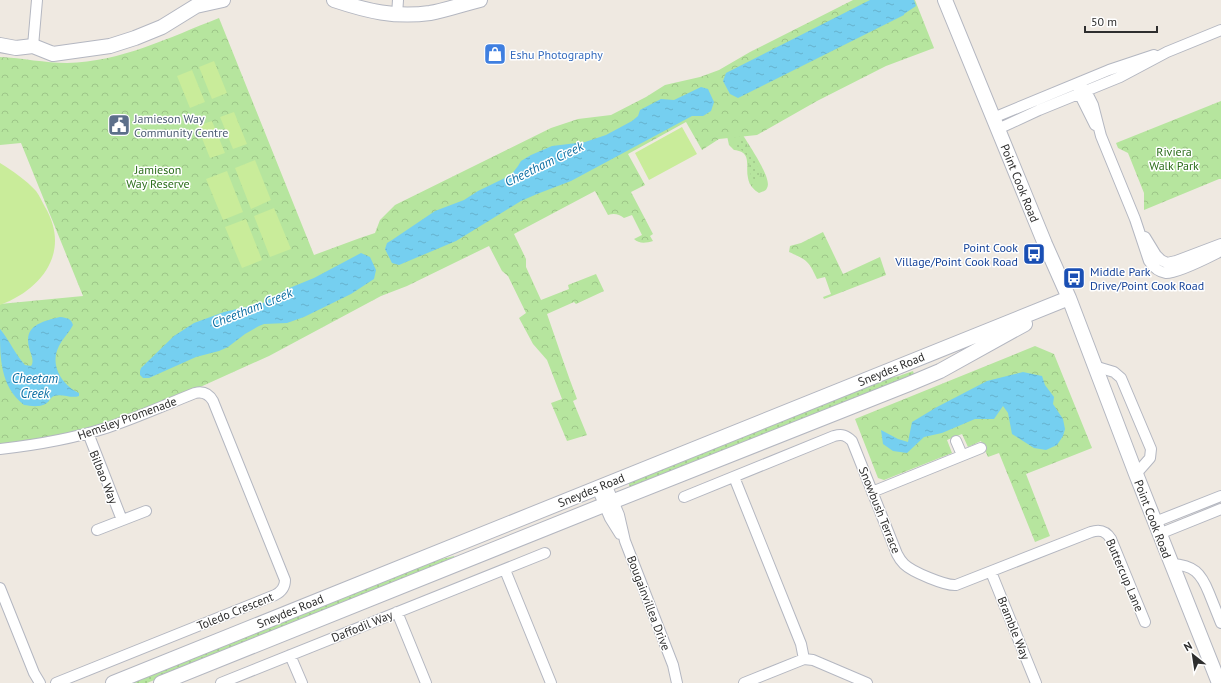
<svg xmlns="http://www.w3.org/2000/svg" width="1221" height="683" font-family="'PT Sans',sans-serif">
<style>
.grass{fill:url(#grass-tufts)}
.park{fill:url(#park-crowns)}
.garden{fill:url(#garden-dots)}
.pitch{fill:#c9ec9a}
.water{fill:url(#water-ripples)}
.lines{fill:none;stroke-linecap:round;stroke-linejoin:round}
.street-casing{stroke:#b4b7c1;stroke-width:12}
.secondary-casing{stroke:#b4b7c1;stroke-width:16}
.street{stroke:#fff;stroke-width:10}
.secondary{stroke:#fff;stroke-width:14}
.labels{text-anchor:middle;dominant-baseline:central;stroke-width:3;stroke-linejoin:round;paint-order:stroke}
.shop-label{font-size:12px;fill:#366cbe;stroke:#fff;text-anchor:start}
.service-label{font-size:12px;fill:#4e5e75;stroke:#fff;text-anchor:start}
.park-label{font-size:12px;fill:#2c6e1b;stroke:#fff}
.street-label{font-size:12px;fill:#2e2e2e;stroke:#fff}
.transit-label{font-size:12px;fill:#164399;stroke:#fff;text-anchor:end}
.water-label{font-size:13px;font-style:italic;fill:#0d6fa3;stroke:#fff}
</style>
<defs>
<pattern id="grass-tufts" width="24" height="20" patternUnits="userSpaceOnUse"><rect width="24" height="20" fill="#b6e59e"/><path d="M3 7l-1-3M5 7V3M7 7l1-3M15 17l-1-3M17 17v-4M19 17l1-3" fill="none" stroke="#9dc588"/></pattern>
<pattern id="park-crowns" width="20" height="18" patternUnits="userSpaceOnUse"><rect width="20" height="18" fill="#b6e59e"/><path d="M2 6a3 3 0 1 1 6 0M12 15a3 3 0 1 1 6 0" fill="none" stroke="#9dc588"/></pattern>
<pattern id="garden-dots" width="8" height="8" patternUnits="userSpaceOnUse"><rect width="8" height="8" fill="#b6e59e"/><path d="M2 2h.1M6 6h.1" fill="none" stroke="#9dc588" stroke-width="1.8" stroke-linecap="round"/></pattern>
<pattern id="water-ripples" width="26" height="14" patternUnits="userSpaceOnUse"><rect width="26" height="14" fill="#75cff0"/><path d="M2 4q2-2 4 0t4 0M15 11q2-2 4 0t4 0" fill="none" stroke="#66b2ce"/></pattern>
</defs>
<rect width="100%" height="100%" fill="#efe9e1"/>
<path class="grass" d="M743 135C748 144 773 179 767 188 766 191 762 192 759 193 754 190 749 185 748 178 745 166 753 152 734 150L729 145 727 136Z"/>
<path class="park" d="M853 0H915L934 48 886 66 817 101 757 135 719 139 702 150 686 122 628 154 645 185 631 192 653 234 650 236 653 241C646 243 639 244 634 239L642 235 632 215 624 218C619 214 614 213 608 215L595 191 514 234 526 259V267L541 300 569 289 568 285 596 274 604 291 576 304 574 302 547 314C557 342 566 371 577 399L573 401 587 435 567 441 551 403 562 399 547 360 533 344 519 318 526 313 508 276 502 271 489 246 407 286 381 296 269 356 198 388 115 421 57 437 0 445V304L83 296 21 143 0 145V57C22 58 45 63 67 63 121 62 170 37 219 18L314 255 360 238 375 233 380 220 395 205 551 128 578 119 611 115 646 97 665 85 700 77 719 70 750 52Z
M1221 101V179H1219L1144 210V193L1128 153 1118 148 1116 143Z
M823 232 843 274 880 257 886 275 824 299 823 297 831 294 825 277 817 279C809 261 807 260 789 252L790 246 801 243Z
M1035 346 1054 354 1092 448 1026 474 1050 536 1035 542 999 453 988 457 981 441 968 447 962 434 947 440 952 453 884 480 878 478 855 419Z"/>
<path class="garden" d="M738 140H741L744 142 749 152 756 163 760 175 758 180H755L751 177 749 161 747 156 743 151 736 147 735 142Z
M913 371 914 374 630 488 628 481 880 380 899 376Z
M454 556 455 559 147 683H126L430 562Z"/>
<path class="pitch" d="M214 61 227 93 212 99 199 67Z
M192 70 205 102 190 108 177 76Z
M234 112 247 144 233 149 220 117Z
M212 121 225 153 210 158 197 126Z
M682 127 697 154 649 180 635 153Z
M255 160 271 200 251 209 235 168Z
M0 163C13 171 26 180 36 191 40 196 42 202 45 207 71 251 43 289 0 305Z
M227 171 243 212 223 220 206 179Z
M274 208 291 249 270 257 254 216Z
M246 219 262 260 242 268 225 227Z"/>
<path class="water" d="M870 0H914L916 6 904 14V15L738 98 730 94 723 81 726 73Z
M701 87 708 89 714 102 711 111 703 116H692L571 181 537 194 521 201 456 241 399 265 392 263 385 249 387 243 392 240 435 211 464 200 478 191 511 175 518 166 521 161 531 155 552 146 585 142 606 135 632 121 638 116 640 110 661 99 674 100Z
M361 253 370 257 376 270 374 279 351 294 304 317 287 323 264 324 259 326 245 334 228 347 219 351 196 357 149 378H143L140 375V371L141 368 174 336 194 323 224 312 263 303 287 289 314 278Z
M60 317C67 318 71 318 73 325 69 333 63 338 59 346 49 365 62 385 79 393V396C71 399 62 393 54 396 51 397 50 400 48 402 42 408 31 406 24 405 0 386 0 358 0 329 10 341 15 354 25 365L31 366C34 362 32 356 30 351 22 326 40 322 60 317Z
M1023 372 1042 376 1045 385 1054 397 1053 404 1063 419 1065 429 1063 436 1057 445 1046 450 1034 448 1012 434 1008 413 1003 406 994 419H975L942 433 924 437 907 453 893 451 883 444 881 430 898 439 908 442 912 422 937 407 987 381Z"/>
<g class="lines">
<g class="street-casing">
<path id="street" d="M397 15 398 0
M33 46 37 0
M1079 83 1086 91 1093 105 1101 136 1135 219 1149 261C1153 267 1159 272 1166 273 1179 273 1209 257 1221 251
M1079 87V93L1095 125
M993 118 1109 70 1154 55
M998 129 1039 110 1120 77 1167 52 1221 30
M1145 237 1156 255 1161 260 1167 263 1176 261 1221 244
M1094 366 1114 372 1121 378 1151 449 1150 458 1136 474
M88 433 122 520
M956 441 962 455
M0 449C36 445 71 439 106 428 136 418 165 405 195 393 203 391 209 394 213 401L285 580C285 588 281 592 275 595L56 683
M734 477 801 644 804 659
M606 484 619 515 625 541 673 665 677 683
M597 488 610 518 620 534
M872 492 981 448
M684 497 834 436C842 434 846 435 852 441L897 554C899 558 901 561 904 564 912 572 946 586 956 585L1091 532C1100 529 1106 531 1111 539L1145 622
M1155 522 1221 496
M97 530 146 511
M1159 534 1221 509
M1171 564C1194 565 1201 573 1209 593 1213 603 1217 613 1221 623
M505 570 551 683
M991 572 1036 683
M0 588 34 673 40 683
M397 612 426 683
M290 655 302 683
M221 683 545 553
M744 683 804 659 813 660 867 683"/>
</g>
<g class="secondary-casing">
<path id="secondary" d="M334 0C367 11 395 18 430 13 447 10 463 4 480 0
M945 0 1045 244 1069 298 1136 474 1219 683
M0 45 16 48 33 46 53 54 110 46 135 38 162 27 196 6 223 0
M113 683 1069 298
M161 683 604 505 909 384 940 371 1025 324"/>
</g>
<use href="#street" class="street"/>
<use href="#secondary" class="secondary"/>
</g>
<defs>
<g id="shop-square" transform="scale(1.15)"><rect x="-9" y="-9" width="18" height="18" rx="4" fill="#3f7fe0" stroke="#fff"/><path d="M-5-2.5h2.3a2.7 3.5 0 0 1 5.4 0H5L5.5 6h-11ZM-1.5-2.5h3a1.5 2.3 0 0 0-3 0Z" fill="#fff"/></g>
<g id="civic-square" transform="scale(1.15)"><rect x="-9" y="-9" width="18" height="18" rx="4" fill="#5c6f8a" stroke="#fff"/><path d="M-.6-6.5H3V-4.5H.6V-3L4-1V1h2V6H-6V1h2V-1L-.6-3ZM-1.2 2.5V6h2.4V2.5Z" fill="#fff"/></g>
<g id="bus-square" transform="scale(1.15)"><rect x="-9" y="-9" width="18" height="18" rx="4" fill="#1a4fb4" stroke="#fff"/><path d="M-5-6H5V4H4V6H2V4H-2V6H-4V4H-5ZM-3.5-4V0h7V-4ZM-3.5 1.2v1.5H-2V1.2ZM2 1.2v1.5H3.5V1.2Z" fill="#fff"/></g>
</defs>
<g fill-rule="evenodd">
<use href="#shop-square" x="495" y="54"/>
<use href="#civic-square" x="119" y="125"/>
<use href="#bus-square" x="1034" y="254"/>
<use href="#bus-square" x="1074" y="278"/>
</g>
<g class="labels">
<g class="shop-label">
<text x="510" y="54">Eshu Photography</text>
</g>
<g class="service-label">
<text x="134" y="118">Jamieson Way<tspan x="134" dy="14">Community Centre</tspan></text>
</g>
<g class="park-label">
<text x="1174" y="151">Riviera<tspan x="1174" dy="14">Walk Park</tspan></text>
<text x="158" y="169">Jamieson<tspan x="158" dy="14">Way Reserve</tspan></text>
</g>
<g class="street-label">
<text transform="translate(1020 183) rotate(68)">Point Cook Road</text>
<text transform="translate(891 369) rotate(-22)">Sneydes Road</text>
<text transform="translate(127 418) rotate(-20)">Hemsley Promenade</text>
<text transform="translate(104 477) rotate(68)">Bilbao Way</text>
<text transform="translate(591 490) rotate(-22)">Sneydes Road</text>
<text transform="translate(880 510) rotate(68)">Snowbush Terrace</text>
<text transform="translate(1153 519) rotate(69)">Point Cook Road</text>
<text transform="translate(1125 575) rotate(67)">Buttercup Lane</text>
<text transform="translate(649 603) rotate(69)">Bougainvillea Drive</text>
<text transform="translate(235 611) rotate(-22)">Toledo Crescent</text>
<text transform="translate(290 611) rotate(-22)">Sneydes Road</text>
<text transform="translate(362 626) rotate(-22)">Daffodil Way</text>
<text transform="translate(1014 628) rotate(68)">Bramble Way</text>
</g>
<g class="transit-label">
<text x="1018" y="247">Point Cook<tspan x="1018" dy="14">Village/Point Cook Road</tspan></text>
<text x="1090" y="271" text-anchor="start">Middle Park<tspan x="1090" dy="14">Drive/Point Cook Road</tspan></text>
</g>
<g class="water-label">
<text transform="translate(544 164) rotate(-26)">Cheetham Creek</text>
<text transform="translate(252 308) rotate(-22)">Cheetham Creek</text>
<text x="35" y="378">Cheetam<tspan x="35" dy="15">Creek</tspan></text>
</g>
</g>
<g transform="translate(1193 655) rotate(330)" stroke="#ffffff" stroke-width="3" paint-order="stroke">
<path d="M0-3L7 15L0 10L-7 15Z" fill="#2e2e2e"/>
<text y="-6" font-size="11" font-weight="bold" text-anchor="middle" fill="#2e2e2e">N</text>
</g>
<path d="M1085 26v6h72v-6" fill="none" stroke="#2e2e2e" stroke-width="2"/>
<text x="1091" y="26" font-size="12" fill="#2e2e2e" stroke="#ffffff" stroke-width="3" paint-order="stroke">50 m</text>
</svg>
